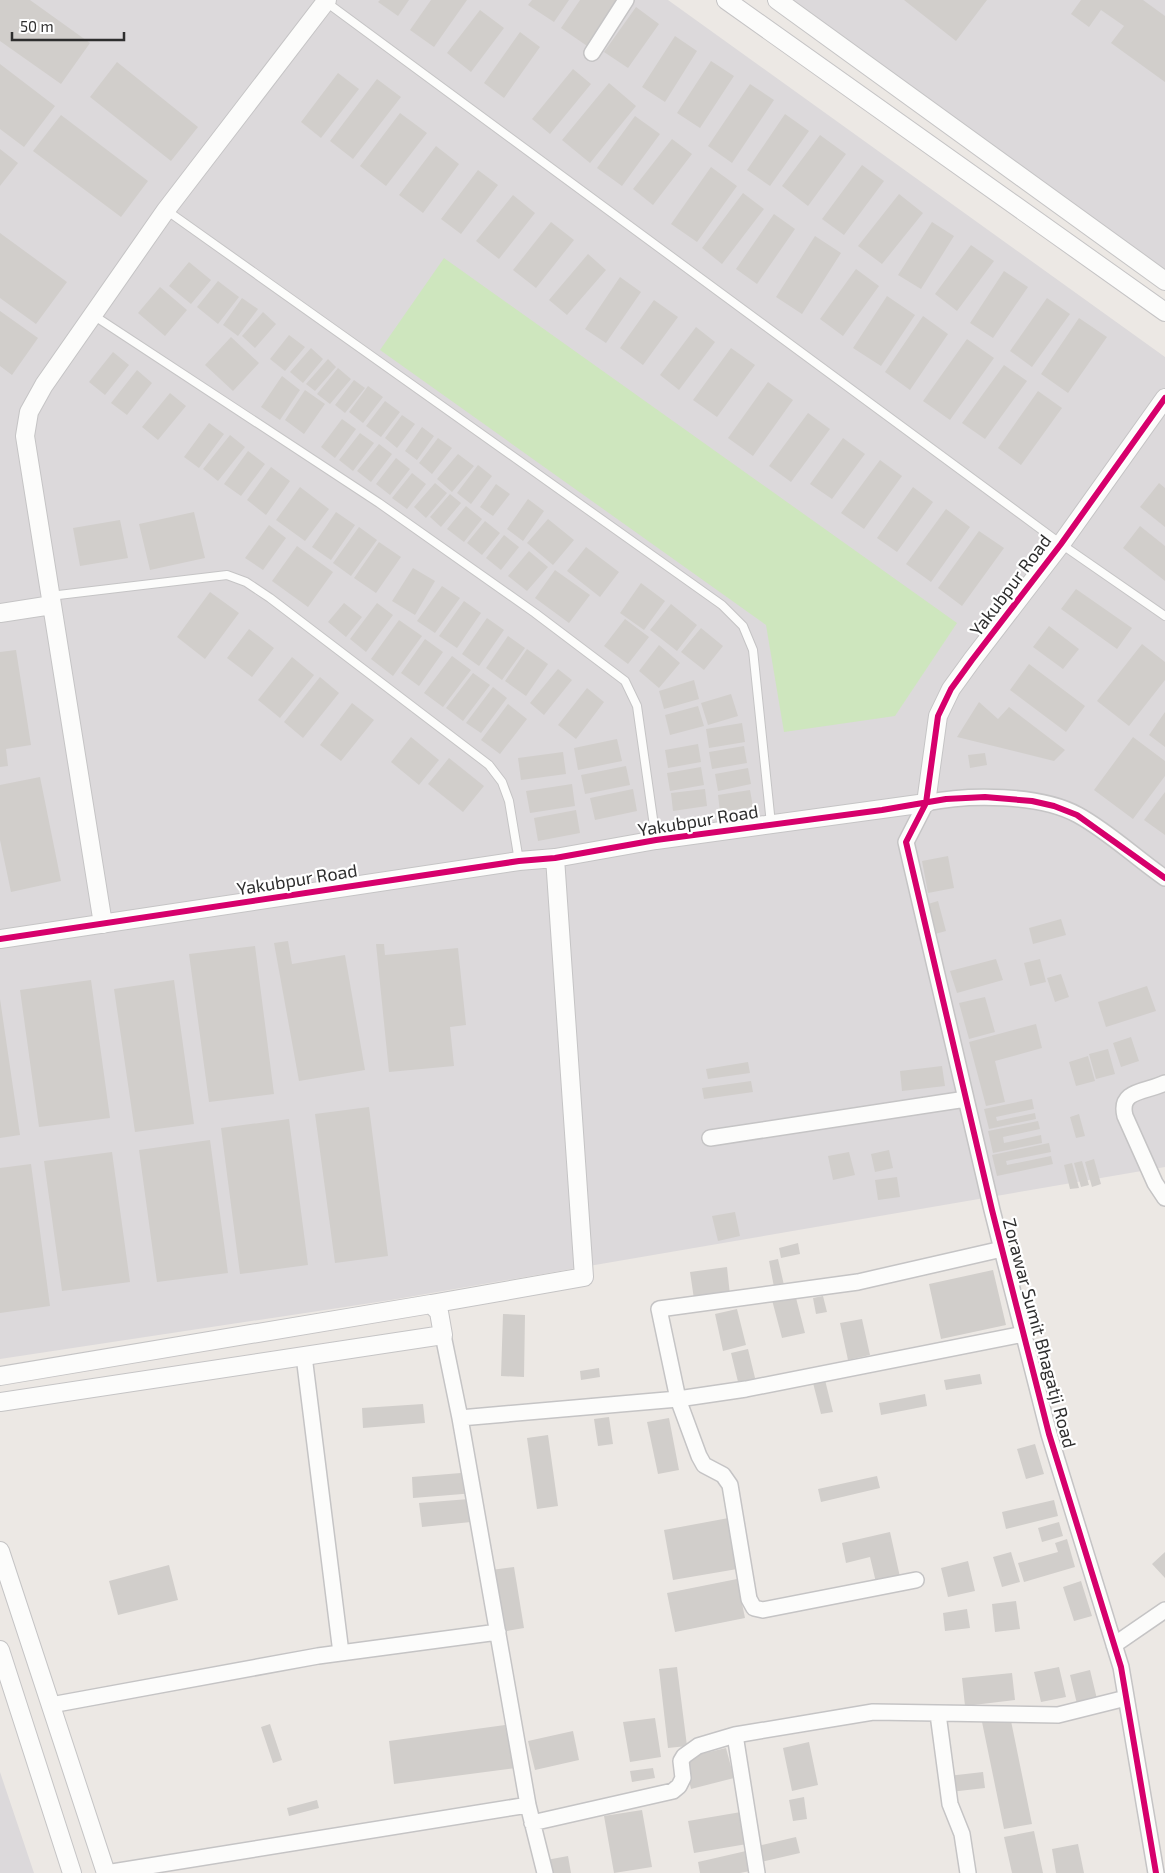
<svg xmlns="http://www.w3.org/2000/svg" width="1165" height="1873" font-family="'Exo 2',sans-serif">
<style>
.industrial{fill:#dcd9db}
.green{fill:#cee6be}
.building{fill:#d1cecb}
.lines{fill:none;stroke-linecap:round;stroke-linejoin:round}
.service-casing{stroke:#c5c4c5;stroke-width:10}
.minor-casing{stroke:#c5c4c5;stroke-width:18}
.tertiary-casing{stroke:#c5c4c5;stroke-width:20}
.service{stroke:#fcfcfb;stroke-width:8}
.minor{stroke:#fcfcfb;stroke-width:15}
.tertiary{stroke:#fcfcfb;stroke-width:18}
.cycleway-casing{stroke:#fff;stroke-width:9}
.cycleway{stroke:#d6006c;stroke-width:6}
.labels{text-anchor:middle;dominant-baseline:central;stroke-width:4.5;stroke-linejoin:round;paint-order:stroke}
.street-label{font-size:18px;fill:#2e2e2e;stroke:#fff}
</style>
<rect width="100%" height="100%" fill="#ece8e4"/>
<path class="industrial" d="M0 0H668L1165 357V1167L391 1300 0 1359Z
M789 0H1165V272Z
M0 1772 34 1873H0Z"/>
<path class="green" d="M444 258 957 623 895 716 784 732 766 625 380 350Z"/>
<path class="building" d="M0 0H30L90 43 61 84 0 41Z
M380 0H409L398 16 378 2Z
M431 0H467L434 47 410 30Z
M532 0H569L554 22 528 5Z
M580 0H622L590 48 561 28Z
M904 0H987L956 41Z
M1081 0H1143L1165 16V82L1111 43 1124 26 1101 10 1089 27 1071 14Z
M636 7 659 24 628 68 604 52Z
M480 10 504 28 471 72 447 53Z
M520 32 540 47 504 98 484 83Z
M675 36 697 51 665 102 642 87Z
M711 61 734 76 700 128 677 113Z
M117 62 198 127 171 161 90 97Z
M0 64 55 106 24 147 0 129Z
M573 69 591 84 550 134 532 119Z
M338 73 359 89 321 138 301 122Z
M377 79 401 97 353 159 330 141Z
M609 83 636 106 590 163 562 140Z
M750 84 774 100 732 163 708 146Z
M400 113 427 133 386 186 360 166Z
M785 114 809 131 770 186 747 170Z
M61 115 148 181 121 217 33 151Z
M635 116 660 134 622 186 597 168Z
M820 135 846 154 808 206 782 186Z
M672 139 692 154 653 205 633 189Z
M436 146 459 164 423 213 399 195Z
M0 149 18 163 0 186Z
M862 165 884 181 844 235 822 219Z
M711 167 737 186 697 242 671 224Z
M478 170 498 185 461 234 441 219Z
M743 193 764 209 722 264 702 248Z
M899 194 923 213 882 264 858 246Z
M513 195 535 213 499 259 476 241Z
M774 214 795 229 757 284 736 269Z
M551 222 574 240 536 288 513 270Z
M932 222 954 236 921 289 898 275Z
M0 233 67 282 36 324 0 298Z
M815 236 841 253 802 314 776 297Z
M971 245 994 261 957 311 935 294Z
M588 254 606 270 567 315 549 300Z
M189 262 211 280 191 304 169 286Z
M856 269 879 286 843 336 820 319Z
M1004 271 1028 287 993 338 970 323Z
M620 277 641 292 606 343 585 329Z
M218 281 239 297 218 324 197 307Z
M160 287 187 310 165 336 138 313Z
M887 296 915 315 881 366 853 348Z
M242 298 258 309 238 336 223 325Z
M1047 298 1070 314 1032 367 1010 351Z
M654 300 678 317 643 365 620 348Z
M0 311 38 338 12 375 0 366Z
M263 312 276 324 255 348 242 336Z
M923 316 948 334 910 390 885 372Z
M1079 318 1107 337 1068 393 1041 374Z
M696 327 715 342 679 390 660 375Z
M289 335 305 347 285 371 270 359Z
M231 337 259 363 233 391 205 365Z
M967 339 994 358 950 420 923 401Z
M311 348 323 359 303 383 290 372Z
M731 348 755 365 717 417 693 400Z
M113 352 129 365 105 395 89 382Z
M328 359 336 367 315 391 306 384Z
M1004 365 1027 381 985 439 962 423Z
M338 368 351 379 330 404 317 394Z
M137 370 152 383 127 415 111 403Z
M282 376 300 390 280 420 261 407Z
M354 380 365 388 345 413 335 405Z
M768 382 793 400 753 456 728 438Z
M368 386 383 397 363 423 349 412Z
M305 390 325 404 304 434 285 420Z
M1038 391 1062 408 1021 465 998 448Z
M170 393 186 406 158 440 142 427Z
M385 401 400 412 381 437 366 426Z
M808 413 830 429 791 482 769 466Z
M402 415 415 424 397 448 385 438Z
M342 419 356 429 335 458 321 447Z
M209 423 224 434 199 468 184 457Z
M422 427 434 436 417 460 405 451Z
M360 433 374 443 353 471 339 460Z
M230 435 245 447 218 481 203 469Z
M438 438 452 448 432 474 419 463Z
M843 438 865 454 832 499 810 484Z
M379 444 392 454 371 482 357 471Z
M248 451 265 464 241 496 224 484Z
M458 454 474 466 452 492 437 479Z
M396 458 410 469 390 495 376 484Z
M880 460 902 476 864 529 841 513Z
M478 465 492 476 471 504 457 493Z
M271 467 290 481 266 515 247 500Z
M412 473 426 484 407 509 392 498Z
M435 483 447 493 426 518 414 507Z
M1159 483 1165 488V527L1140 507Z
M496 484 510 494 493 516 480 507Z
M300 487 329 509 305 541 276 520Z
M913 487 933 502 897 552 877 538Z
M450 494 461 503 441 527 430 517Z
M528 499 544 511 523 541 507 529Z
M466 506 482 519 464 542 447 529Z
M946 509 970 527 931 582 906 564Z
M194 512 205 558 150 570 139 524Z
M336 512 355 525 331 560 312 547Z
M548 519 574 540 553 565 527 543Z
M120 520 128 558 80 566 73 528Z
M485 521 500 533 482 555 467 543Z
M269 525 286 538 263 570 245 558Z
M1140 526 1165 546V581L1123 548Z
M359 527 377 540 351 576 333 563Z
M979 531 1004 548 962 606 938 588Z
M504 535 519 547 501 570 486 558Z
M379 542 401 557 376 593 354 578Z
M297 546 333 572 308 607 272 581Z
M586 547 619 572 600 597 567 571Z
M529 551 548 567 527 591 508 576Z
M413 568 435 581 415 615 392 601Z
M555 570 590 595 569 623 535 598Z
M641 583 665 601 644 630 620 613Z
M442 586 460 598 435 633 417 621Z
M1076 589 1132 628 1117 649 1061 609Z
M210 592 239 613 205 659 177 637Z
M464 601 481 613 457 648 439 636Z
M344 603 362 617 346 637 328 622Z
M377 603 393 615 366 652 350 639Z
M671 604 697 625 677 651 650 630Z
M487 618 504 630 479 666 462 654Z
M625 619 649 637 628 664 604 646Z
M399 620 422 636 393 676 371 659Z
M1049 626 1079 649 1063 669 1033 647Z
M701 628 723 646 704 670 681 652Z
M249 629 274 648 252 677 227 658Z
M508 636 525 648 502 680 486 668Z
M425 639 443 652 419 686 401 673Z
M1142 644 1165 662V680L1129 726 1097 701Z
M659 645 680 663 659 688 639 671Z
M527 649 548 664 526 696 505 681Z
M16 650 31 745 6 749 8 766 0 767V652Z
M452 656 471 670 443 707 424 693Z
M292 657 314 675 280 718 258 700Z
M1029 664 1085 706 1066 732 1010 690Z
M558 669 572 680 544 715 530 703Z
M473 673 490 685 463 721 446 708Z
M320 677 339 693 303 738 284 722Z
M694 680 699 699 664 709 659 691Z
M493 687 507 698 481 733 466 723Z
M587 688 604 702 576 739 558 725Z
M731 694 738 716 708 725 701 703Z
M979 702 998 719 1009 707 1065 750 1054 761 957 737Z
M352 703 374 720 341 761 320 745Z
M508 704 527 719 500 754 481 740Z
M698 706 704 726 670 735 665 715Z
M1165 712V747L1149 735Z
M742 723 745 742 709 748 706 729Z
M411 737 439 760 419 785 391 762Z
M1133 737 1165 761V776L1133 819 1094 790Z
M617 739 622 761 578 770 574 748Z
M698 744 701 762 668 768 665 750Z
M744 746 747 763 712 769 709 752Z
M563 752 566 774 521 780 518 758Z
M985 753 987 765 970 768 968 755Z
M449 758 484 786 463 812 428 784Z
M626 766 630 785 585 794 581 775Z
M701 767 704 785 670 791 667 773Z
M748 768 751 784 718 791 715 774Z
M40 777 61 881 11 892 0 840V785Z
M572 784 575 806 530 813 526 791Z
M633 789 637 811 595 820 590 798Z
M705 789 707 806 673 811 671 793Z
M750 790 753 807 720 812 718 795Z
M1165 792V835L1144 820Z
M576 810 580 833 538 841 534 818Z
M948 856 954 888 928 893 922 861Z
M938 901 946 931 935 934 928 904Z
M1061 919 1066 935 1033 944 1029 928Z
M288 941 292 964 345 955 365 1070 299 1081 274 943Z
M376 944H384L385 955 458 948 466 1025 450 1027 454 1066 389 1072Z
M255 946 274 1094 209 1102 189 954Z
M996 959 1003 980 957 993 950 971Z
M1040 959 1046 982 1030 986 1024 963Z
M1061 974 1069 997 1055 1002 1047 978Z
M91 980 110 1118 39 1127 20 990Z
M174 980 194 1124 135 1132 114 989Z
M1147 986 1156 1011 1106 1027 1098 1002Z
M985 997 995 1032 969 1039 959 1003Z
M0 999 20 1135 0 1138Z
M1036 1024 1042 1048 995 1061 1005 1102 986 1106 969 1042Z
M1131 1037 1139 1061 1121 1067 1113 1043Z
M1108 1049 1115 1074 1096 1079 1089 1054Z
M1088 1056 1095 1081 1076 1086 1069 1062Z
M748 1062 750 1073 708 1079 706 1069Z
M942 1066 945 1086 902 1091 900 1071Z
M751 1081 753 1092 704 1099 702 1088Z
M1032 1099 1034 1109 996 1117 997 1121 1035 1113 1036 1119 989 1129 984 1109Z
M369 1107 388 1256 335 1263 315 1114Z
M1079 1114 1085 1136 1076 1138 1070 1117Z
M289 1119 308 1265 240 1274 221 1128Z
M1038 1121 1040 1129 1003 1137 1004 1143 1041 1135 1042 1143 993 1153 988 1131Z
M210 1140 228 1273 157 1282 139 1150Z
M1049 1143 1051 1152 1006 1161 1007 1165 1051 1156 1053 1164 997 1176 992 1155Z
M889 1150 893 1168 875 1172 871 1154Z
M112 1152 130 1282 62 1291 44 1161Z
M849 1152 855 1175 833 1180 828 1156Z
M1094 1159 1101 1184 1092 1187 1085 1162Z
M1082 1161 1089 1185 1081 1187 1074 1163Z
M1072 1163 1079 1188 1070 1189 1064 1165Z
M31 1164 50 1306 0 1313V1168Z
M897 1177 900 1197 878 1200 875 1180Z
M735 1212 740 1236 718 1241 712 1216Z
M798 1243 800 1254 781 1258 779 1248Z
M778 1259 784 1285 774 1287 769 1261Z
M727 1267 730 1295 694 1299 690 1272Z
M993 1270 1006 1325 941 1339 929 1284Z
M795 1294 805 1333 782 1338 772 1300Z
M823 1296 827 1312 816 1314 813 1298Z
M737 1309 746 1345 723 1351 715 1314Z
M503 1314 525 1315 524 1377 501 1376Z
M862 1319 870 1355 848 1360 840 1323Z
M748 1349 756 1382 739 1386 731 1353Z
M599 1368 600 1377 581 1380 580 1371Z
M980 1374 982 1384 946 1390 944 1380Z
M825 1380 833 1412 821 1414 813 1383Z
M925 1394 927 1406 881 1415 879 1403Z
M423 1404 425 1423 363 1428 362 1408Z
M609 1417 613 1444 598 1446 594 1419Z
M669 1418 679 1470 658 1474 647 1422Z
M548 1435 558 1506 537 1509 527 1438Z
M1035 1444 1044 1474 1026 1479 1017 1449Z
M473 1472 475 1493 413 1498 412 1477Z
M877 1476 880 1488 821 1502 818 1489Z
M469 1499 471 1522 422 1527 419 1503Z
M1054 1500 1058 1516 1006 1529 1002 1512Z
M734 1517 743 1568 673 1580 664 1530Z
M1059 1522 1063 1536 1042 1542 1038 1528Z
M890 1532 902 1586 878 1591 870 1557 846 1563 842 1543Z
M1067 1539 1075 1567 1024 1582 1018 1563 1058 1552 1055 1543Z
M1011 1552 1020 1582 1002 1587 993 1557Z
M1165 1552V1578L1152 1564Z
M968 1561 975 1591 948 1597 941 1568Z
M169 1565 178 1600 118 1615 109 1581Z
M514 1567 524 1628 501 1632 491 1570Z
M737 1579 745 1618 675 1632 667 1593Z
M1081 1581 1092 1616 1074 1621 1063 1587Z
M1016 1601 1020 1629 995 1632 992 1604Z
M967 1609 970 1628 945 1631 943 1613Z
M677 1667 687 1746 668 1748 659 1669Z
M1059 1667 1066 1697 1041 1702 1034 1672Z
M1090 1670 1097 1699 1077 1704 1070 1675Z
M1012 1673 1015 1700 965 1706 962 1678Z
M1010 1716 1032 1824 1004 1829 982 1722Z
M655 1718 661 1757 630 1762 623 1722Z
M270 1724 282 1760 273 1763 261 1727Z
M505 1725 516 1768 394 1784 389 1741Z
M573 1731 579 1760 535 1770 528 1741Z
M809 1742 818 1785 792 1791 783 1748Z
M726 1748 734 1778 691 1789 684 1758Z
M653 1768 655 1778 632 1782 630 1771Z
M983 1772 985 1788 950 1792 948 1776Z
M804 1797 807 1819 793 1821 789 1800Z
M317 1800 319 1808 289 1816 287 1808Z
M642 1810 652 1867 614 1873 604 1816Z
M741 1812 747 1844 694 1853 688 1821Z
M1034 1831 1043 1873H1012L1004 1837Z
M796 1837 800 1853 757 1863 753 1847Z
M1078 1844 1084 1873H1056L1052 1849Z
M746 1851 750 1871 740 1873H700L698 1862Z
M568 1856 571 1873H544L541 1861Z"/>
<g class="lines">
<g class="service-casing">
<path id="service" d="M326 2 1061 544 1165 616
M166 210 722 605 743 626 753 650 771 824
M93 315 379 503 535 613 625 681 637 706 656 840
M50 596 227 575 246 582 270 598 489 765 502 782 509 801 519 861"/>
</g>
<g class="minor-casing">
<path id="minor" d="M592 53 626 0
M1165 1083C1148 1092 1118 1089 1125 1116L1155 1183 1165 1198
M710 1138 966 1099
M443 1335 460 1418 528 1805 545 1873
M304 1356 341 1653
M460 1418 678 1399 746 1389 1024 1334
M916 1580 763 1610 754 1608 749 1599 730 1485 723 1475 704 1465 699 1456 678 1399 659 1309 858 1282 1002 1249
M1114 1645 1165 1610
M51 1705 318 1656 498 1632
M938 1714 950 1804 962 1834 968 1873
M735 1735 757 1873
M532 1823 673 1791 679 1786 683 1778 681 1761 684 1756 698 1746 735 1735 873 1712 1058 1715 1126 1698
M106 1873 528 1805
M1156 1873 1121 1667 1049 1434 992 1210 906 842 926 803C968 794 1040 794 1078 815 1109 832 1136 858 1165 878"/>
</g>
<g class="tertiary-casing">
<path id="tertiary" d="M726 0 1165 312
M777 0 1165 281
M0 613 52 605
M103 924 25 436 29 412 44 385 166 210 327 0
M0 939 519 861 555 858 656 840 926 803 938 716 951 689 972 660 1061 544 1165 398
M431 1304 584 1277 555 858
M0 1376 431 1304 439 1312 443 1335 0 1402
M0 1551 106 1873
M0 1650 72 1873"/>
</g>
<use href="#service" class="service"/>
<use href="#minor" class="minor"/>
<use href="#tertiary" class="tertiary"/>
<g class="cycleway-casing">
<path id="cycleway" d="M0 939 519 861 555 858 656 840 882 810 946 799 985 797 1032 801 1054 806 1077 815 1165 878
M1156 1873 1121 1667 1049 1434 992 1210 906 842 926 803 938 716 951 689 972 660 1061 544 1165 398"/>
</g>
<use href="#cycleway" class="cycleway"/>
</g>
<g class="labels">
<g class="street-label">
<text transform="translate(1010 585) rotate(-53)">Yakubpur Road</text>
<text transform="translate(698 820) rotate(-9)">Yakubpur Road</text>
<text transform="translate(297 879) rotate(-9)">Yakubpur Road</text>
<text transform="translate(1040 1333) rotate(75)">Zorawar Sumit Bhagatji Road</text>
</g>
</g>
<path d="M12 32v8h112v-8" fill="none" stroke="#2e2e2e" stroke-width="2.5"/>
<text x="20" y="32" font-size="15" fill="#2e2e2e" stroke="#ffffff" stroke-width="4" paint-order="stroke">50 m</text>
</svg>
